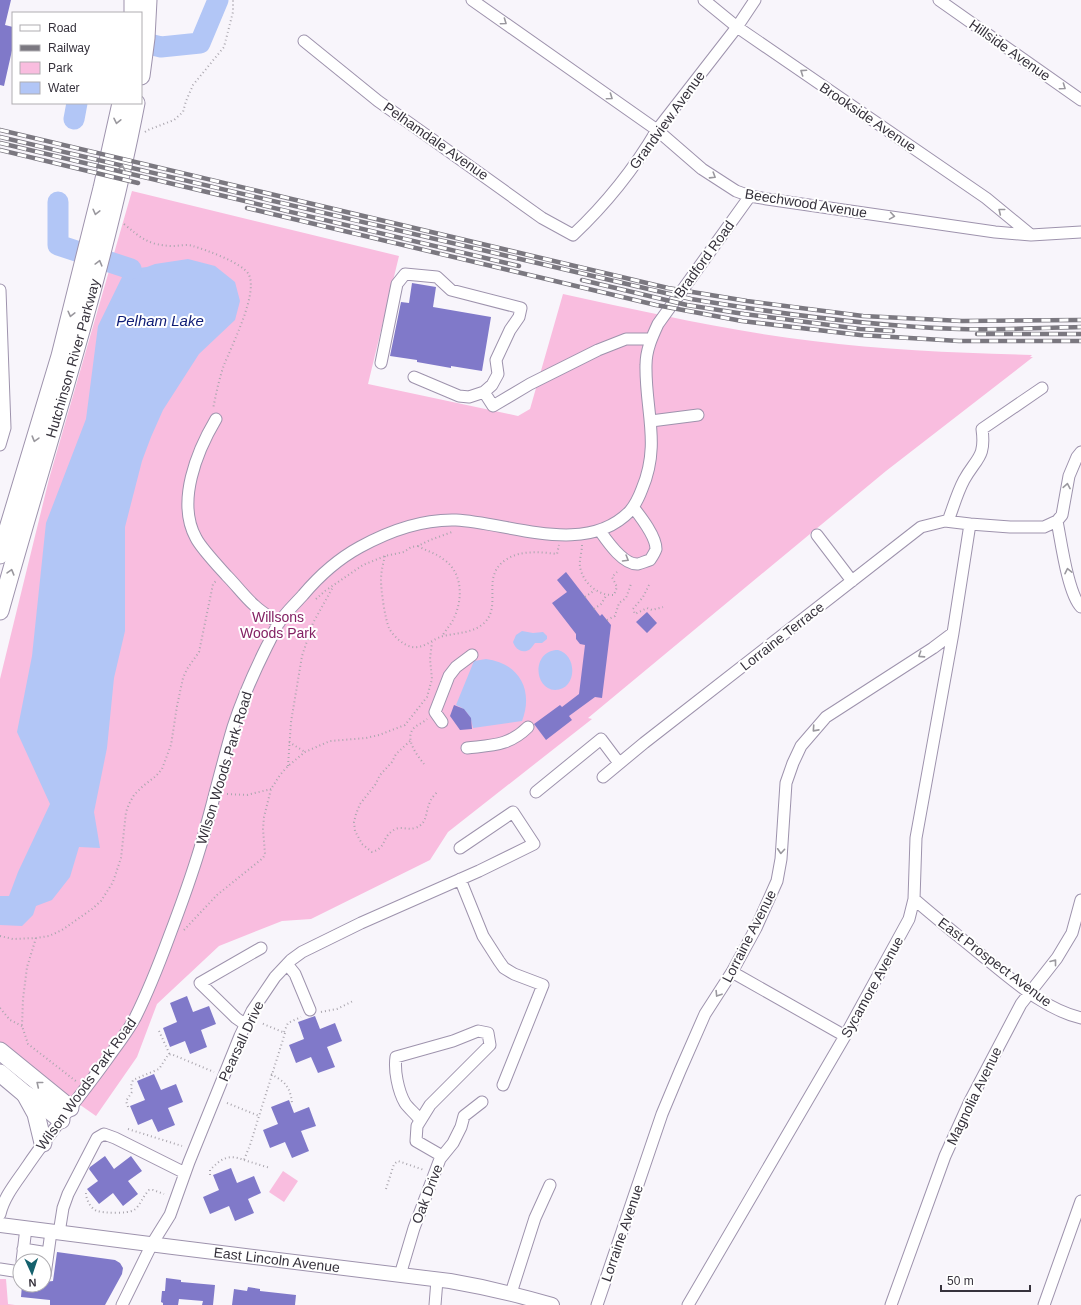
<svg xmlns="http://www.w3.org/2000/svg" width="1081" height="1305" font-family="Helvetica,sans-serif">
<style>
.green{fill:#f9bddf}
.water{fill:#b2c6f6}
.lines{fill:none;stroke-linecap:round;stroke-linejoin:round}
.river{stroke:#b2c6f6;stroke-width:21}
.building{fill:#8079c9}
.minor-casing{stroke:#9e93ad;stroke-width:13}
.major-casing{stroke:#9e93ad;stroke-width:16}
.highway-casing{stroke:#9e93ad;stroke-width:19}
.path{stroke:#aaa6ae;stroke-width:2;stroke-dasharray:1 3;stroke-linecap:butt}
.minor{stroke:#fff;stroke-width:11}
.major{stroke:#fff;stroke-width:14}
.highway{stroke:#fff;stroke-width:17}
.rail-casing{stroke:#7b7880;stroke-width:4.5}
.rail{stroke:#fff;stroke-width:3;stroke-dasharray:9;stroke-linecap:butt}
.oneway{stroke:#9a989e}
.labels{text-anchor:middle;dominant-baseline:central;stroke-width:4;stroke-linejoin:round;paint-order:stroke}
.street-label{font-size:14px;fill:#36323c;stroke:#fff}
.park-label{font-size:14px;fill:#842264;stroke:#fff}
.water-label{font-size:15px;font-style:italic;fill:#0f1d76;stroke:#fff}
</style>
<rect width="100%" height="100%" fill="#f8f5fb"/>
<path class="green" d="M132 191 399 256 368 384 518 416 530 409 563 294C646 312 729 331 813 341 886 350 959 353 1032 355L1030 357H1033L886 471 588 718 592 719 448 832 430 860 311 919 282 921 219 946 157 1004 137 1057 96 1116 56 1088 0 1043V679L49 479Z
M283 1171 298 1181 284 1202 269 1192Z
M0 1279H6L8 1304 15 1305H0Z"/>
<path class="water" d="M188 259 215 266 235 282 240 301 235 320 199 354 163 410 151 437 142 461 125 527V631L114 678 107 748 94 812 100 848 79 847 70 877 52 900 36 906 33 915 22 926 0 925V896H9L18 872 50 804 17 732 32 656 46 523 86 419 98 326 122 277 131 269 147 267 155 264Z
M522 631 533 633 543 632 547 636V639L542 643H535C533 645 532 648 529 650 521 654 515 648 513 642L516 635Z
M558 650C578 655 577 690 555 690 533 689 532 650 558 650Z
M486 659C519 663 534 690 522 721L473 728C471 717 467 709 456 705L474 661Z"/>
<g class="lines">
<path class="river" d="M141 42 161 47 200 43 218 0
M74 119 77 103
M58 202V245L131 269"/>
</g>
<path class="building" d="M0 0H11L5 25 13 27V46L4 86 0 85Z
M412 283 436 287 433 307 491 317 482 371 451 366V368L417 362V360L390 356 401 302 409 303Z
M566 572 600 616 602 614 611 625 602 698 595 697 569 716 572 720 546 740 534 724 560 705 562 707 579 694 585 645 580 644 576 639V634L552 603 567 592 557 580Z
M647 612 657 623 647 633 636 622Z
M454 705 464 709 471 718 472 729 460 730 450 716Z
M187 996 193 1012 209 1006 216 1024 201 1030 207 1047 190 1054 185 1041 170 1047 163 1028 177 1022 170 1003Z
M315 1016 320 1029 335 1023 342 1041 327 1047 335 1067 318 1073 311 1057 296 1063 289 1045 304 1039 298 1022Z
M154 1074 161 1090 176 1084 183 1102 168 1108 175 1125 158 1132 152 1119 138 1125 130 1106 145 1100 137 1081Z
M289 1100 294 1113 309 1107 316 1126 301 1131 309 1151 292 1158 285 1142 270 1148 263 1130 278 1124 271 1107Z
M105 1156 114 1169 131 1156 142 1171 128 1181 138 1194 123 1206 113 1193 99 1204 87 1189 98 1181 89 1169 90 1167Z
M231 1168 237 1183 254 1176 261 1193 248 1199 254 1213 235 1221 229 1206 210 1214 203 1197 219 1190 213 1175Z
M57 1252 115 1260 120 1263 123 1268 122 1274 105 1305H50V1300L21 1297 22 1285H44V1282L53 1281Z
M30 1257 40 1259V1261H29Z
M166 1278 181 1280V1282L215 1285 213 1305H202L203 1301 179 1299 178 1305H163V1303L161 1302 162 1291H165Z
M248 1287 260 1289V1291L296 1295 295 1305H232L234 1289 247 1291Z"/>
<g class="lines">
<g class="minor-casing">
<path id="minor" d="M472 0 657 130 702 169 736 191 750 196 767 199 995 232 1031 235 1081 232
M704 0 737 27 986 198 1031 235
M939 0 1081 100
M304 41 378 101 412 125 542 218 573 235C606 204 634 169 657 130L737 27 755 0
M0 290 5 428 0 445
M381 363 397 284 405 274 437 277 451 290 521 308 519 317 510 330 496 360 498 374 492 385 484 392 469 397 459 396 414 377
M484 392 493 406 530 384 598 350 626 339H650
M216 419C197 451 176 502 196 538 201 548 218 566 227 576 236 585 244 596 254 605 261 612 270 617 279 623
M651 421 698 415
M948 521C953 508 957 493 964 480 976 458 986 458 982 429L1042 388
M1057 521C1061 541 1068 594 1081 607
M600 531C607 541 623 565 638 564 642 563 646 561 650 560 652 557 655 552 656 549 656 536 640 516 633 507
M817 535 852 581
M442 722 435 712 449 676 456 667 472 655
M467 748C492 745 509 746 528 727
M603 777 644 743 921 527 945 521 970 524
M536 792 601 739 619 763
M460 879 483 936 499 961 504 968 514 974 543 985 503 1085
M914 899C937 919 961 938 985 958 1014 981 1044 1009 1081 1018
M287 964 295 974 310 1010
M732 972 845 1036
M246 1025 236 1018 200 983 261 948
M420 1120C416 1114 409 1109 405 1103 398 1091 394 1070 396 1057L453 1041 478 1031 488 1033 490 1045 430 1105 417 1126 416 1141 442 1156
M0 1214C4 1196 18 1180 28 1165 54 1127 84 1092 110 1055 119 1043 128 1031 135 1018 148 992 159 964 169 937 180 908 191 878 200 848 212 808 221 767 233 727 242 699 254 672 267 646 271 639 274 631 278 624 285 613 295 604 303 595 319 576 338 559 360 547 389 531 423 519 456 520 510 523 586 557 630 511 636 504 639 497 642 489 661 444 645 410 646 365 646 350 652 337 658 324L750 196
M59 1233 63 1208 68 1194 97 1138 104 1134 115 1138 185 1173
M23 1249 48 1253
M22 1261 26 1228
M0 1269 20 1272
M44 1275H45L51 1232
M400 1275 414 1228 440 1159 453 1143 461 1127 464 1116 482 1102
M511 1293 535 1218 550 1185
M122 1305 152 1244 170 1215 189 1162 240 1036 252 1011 275 977 291 960 302 952 361 923 479 871 534 844 513 812 460 848
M435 1305 437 1280
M597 1305 662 1114 680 1071 705 1014 732 972 756 928 777 881 781 859 786 783 793 763 801 746 826 717 933 648 953 633
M688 1305 845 1036 909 919 914 899 916 838 953 633 970 524 1010 527H1044L1057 521 1062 515 1069 476 1077 457 1081 452
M891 1305 945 1156 970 1101 1021 1004 1057 958 1072 933 1081 900
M1044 1305 1081 1201"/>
</g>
<g class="major-casing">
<g id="major">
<path id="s1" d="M0 1225 173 1247 450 1281C485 1287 518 1295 552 1305"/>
</g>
</g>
<g class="highway-casing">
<g id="highway">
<path d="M133 13V0"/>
<path d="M141 76 146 38 148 0"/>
<path d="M0 555 60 356 102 188 121 103"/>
<path id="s2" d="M0 611C47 442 103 275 136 103"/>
<path d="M0 1051 70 1108"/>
<path d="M0 1073 25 1094 38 1101 61 1120"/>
<path d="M25 1094 36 1114 43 1143"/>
</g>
</g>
<path class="path" d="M145 132 148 130 174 120 183 112 186 101 193 85 224 47 233 12V0
M124 224C141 238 148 245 172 246 179 246 187 244 193 246 206 250 243 263 249 275 258 294 232 345 224 365 219 379 216 394 213 409
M582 545C582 552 579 560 580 567 583 583 598 596 614 595L617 587 612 577 617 572
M418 546C426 551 436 553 443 559 463 572 463 599 454 618 451 625 445 630 442 637
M385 556C383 564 381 572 381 580 381 590 385 619 389 628 393 636 403 645 412 647 423 649 433 639 443 636 457 633 472 633 483 624 504 606 479 576 507 559 521 550 541 552 557 554L559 545
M649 585 643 597 633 609 635 614 647 608 652 610 663 607
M585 597 595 590
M316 599 325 591 363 565 385 556 404 552 411 547 418 546 430 540 452 532
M594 609 601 604 606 596
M607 620 615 616 619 603 626 598 631 584
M410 741 396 754 392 762 380 775 375 785 360 804 356 814 354 822 355 831 362 844 372 852C386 848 382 839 391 832 400 824 406 831 415 828 428 824 425 812 430 802 431 798 435 795 437 792
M289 742 305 752
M424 764C417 755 405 740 413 729 416 725 423 723 427 719
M288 766 291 722 302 656 313 623 333 587
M227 794 247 795 271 789
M184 930 217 895 263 858 265 854 263 829 264 817 271 789 280 775 288 766 305 752 330 741 366 738 379 735 405 725 427 697 432 679 430 659 432 642
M0 936 13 939 36 938 49 936 62 930 92 909 101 901 113 882 121 858 126 812 129 804 134 795 143 786 156 776 162 769 171 745 177 706 183 678 187 669 199 652 212 589 213 584 216 581
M36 938 27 967 23 999 22 1026 28 1044 77 1082
M0 1008 10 1020 22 1026
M321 1012 337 1009 353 1001
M159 1031 170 1055
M284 1032 288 1023 301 1017
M271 1074C285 1082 290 1086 292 1103
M227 1103 259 1116
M128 1107 126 1101 132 1092 131 1086 133 1080 159 1069 168 1055 171 1054 214 1072
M128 1129 182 1146
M244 1160 270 1168
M210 1175V1170C222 1158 228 1154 244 1160L250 1145 285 1033 261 1023
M386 1189 394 1164 398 1161 424 1170
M86 1193C86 1199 90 1208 97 1211 104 1213 128 1214 134 1210 140 1206 143 1196 149 1190H153L164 1194"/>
<use href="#minor" class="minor"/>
<use href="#major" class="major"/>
<use href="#highway" class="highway"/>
<g class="rail-casing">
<path id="rail" d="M0 130 668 288 747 301 863 316 962 321 1081 320
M0 137 691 299C780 314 869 326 959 329 1000 330 1041 328 1081 327
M0 143 519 266
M0 150 138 183
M247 208 656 305 742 321 860 335 959 341H1081
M582 280 687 305 744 314 860 329 893 331
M977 334H1081"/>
</g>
<use href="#rail" class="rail"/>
</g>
<defs><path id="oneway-chevron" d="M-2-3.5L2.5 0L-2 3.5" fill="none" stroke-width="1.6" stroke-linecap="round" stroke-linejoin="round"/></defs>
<g class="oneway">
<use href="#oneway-chevron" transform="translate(504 22) rotate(35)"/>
<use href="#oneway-chevron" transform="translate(803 72) rotate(-146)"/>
<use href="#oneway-chevron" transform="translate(1063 87) rotate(35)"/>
<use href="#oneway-chevron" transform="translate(610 97) rotate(35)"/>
<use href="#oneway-chevron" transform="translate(117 121) rotate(102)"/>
<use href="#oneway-chevron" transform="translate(122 168) rotate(-78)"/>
<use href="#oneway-chevron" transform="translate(713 176) rotate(32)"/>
<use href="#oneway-chevron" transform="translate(1001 211) rotate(-141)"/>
<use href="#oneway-chevron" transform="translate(96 212) rotate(104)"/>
<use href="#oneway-chevron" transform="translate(892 216) rotate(9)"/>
<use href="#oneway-chevron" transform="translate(99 263) rotate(-75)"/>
<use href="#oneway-chevron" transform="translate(71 314) rotate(104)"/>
<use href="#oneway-chevron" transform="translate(35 439) rotate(106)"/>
<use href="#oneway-chevron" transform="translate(1067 486) rotate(-80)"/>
<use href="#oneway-chevron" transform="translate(626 559) rotate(31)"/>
<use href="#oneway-chevron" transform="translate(1068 571) rotate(-102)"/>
<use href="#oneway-chevron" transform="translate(11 572) rotate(-74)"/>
<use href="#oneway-chevron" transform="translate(921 655) rotate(147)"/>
<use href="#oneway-chevron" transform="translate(815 729) rotate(132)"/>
<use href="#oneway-chevron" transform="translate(781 851) rotate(94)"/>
<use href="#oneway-chevron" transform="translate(1054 962) rotate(-52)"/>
<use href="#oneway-chevron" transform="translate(718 994) rotate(122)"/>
<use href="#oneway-chevron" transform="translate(39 1084) rotate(-141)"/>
</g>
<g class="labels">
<g class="street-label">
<text transform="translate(1010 50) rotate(35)">Hillside Avenue</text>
<text transform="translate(868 117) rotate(34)">Brookside Avenue</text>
<text transform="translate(667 120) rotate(-54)">Grandview Avenue</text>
<text transform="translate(436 141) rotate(35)">Pelhamdale Avenue</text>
<text transform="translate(806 203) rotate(9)">Beechwood Avenue</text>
<text transform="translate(704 259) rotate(-54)">Bradford Road</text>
<text stroke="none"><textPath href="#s2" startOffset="263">Hutchinson River Parkway</textPath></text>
<text transform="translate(782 636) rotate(-38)">Lorraine Terrace</text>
<text transform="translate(224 768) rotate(-73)">Wilson Woods Park Road</text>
<text transform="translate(749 936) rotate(-63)">Lorraine Avenue</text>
<text transform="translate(995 962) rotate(37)">East Prospect Avenue</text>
<text transform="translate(872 987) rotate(-61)">Sycamore Avenue</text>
<text transform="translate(241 1041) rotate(-65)">Pearsall Drive</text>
<text transform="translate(86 1084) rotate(-54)">Wilson Woods Park Road</text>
<text transform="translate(974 1096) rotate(-64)">Magnolia Avenue</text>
<text transform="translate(427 1194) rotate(-69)">Oak Drive</text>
<text transform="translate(622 1233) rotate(-71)">Lorraine Avenue</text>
<text stroke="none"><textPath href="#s1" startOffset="279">East Lincoln Avenue</textPath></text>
</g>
<g class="park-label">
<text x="278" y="617">Willsons<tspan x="278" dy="16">Woods Park</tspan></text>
</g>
<g class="water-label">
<text x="160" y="320">Pelham Lake</text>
</g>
</g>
<rect x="12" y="12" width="130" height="92" fill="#ffffff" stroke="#afadb1"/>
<rect x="20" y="25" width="20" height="6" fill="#ffffff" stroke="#afadb1"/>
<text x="48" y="32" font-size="12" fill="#36323c">Road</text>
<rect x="20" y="45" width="20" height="6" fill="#7b7880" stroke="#afadb1"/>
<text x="48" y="52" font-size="12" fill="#36323c">Railway</text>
<rect x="20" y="62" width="20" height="12" fill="#f9bddf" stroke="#afadb1"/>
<text x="48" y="72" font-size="12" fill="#36323c">Park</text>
<rect x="20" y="82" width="20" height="12" fill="#b2c6f6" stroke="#afadb1"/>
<text x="48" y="92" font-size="12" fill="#36323c">Water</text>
<g transform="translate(32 1273) rotate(177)"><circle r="19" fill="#ffffff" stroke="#afadb1"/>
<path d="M0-3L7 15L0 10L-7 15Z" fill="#15616d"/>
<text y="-6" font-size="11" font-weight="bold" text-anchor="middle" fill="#36323c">N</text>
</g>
<path d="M941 1285v6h89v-6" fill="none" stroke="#36323c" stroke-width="2"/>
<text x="947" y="1285" font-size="12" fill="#36323c" stroke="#ffffff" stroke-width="3" paint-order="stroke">50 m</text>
</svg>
